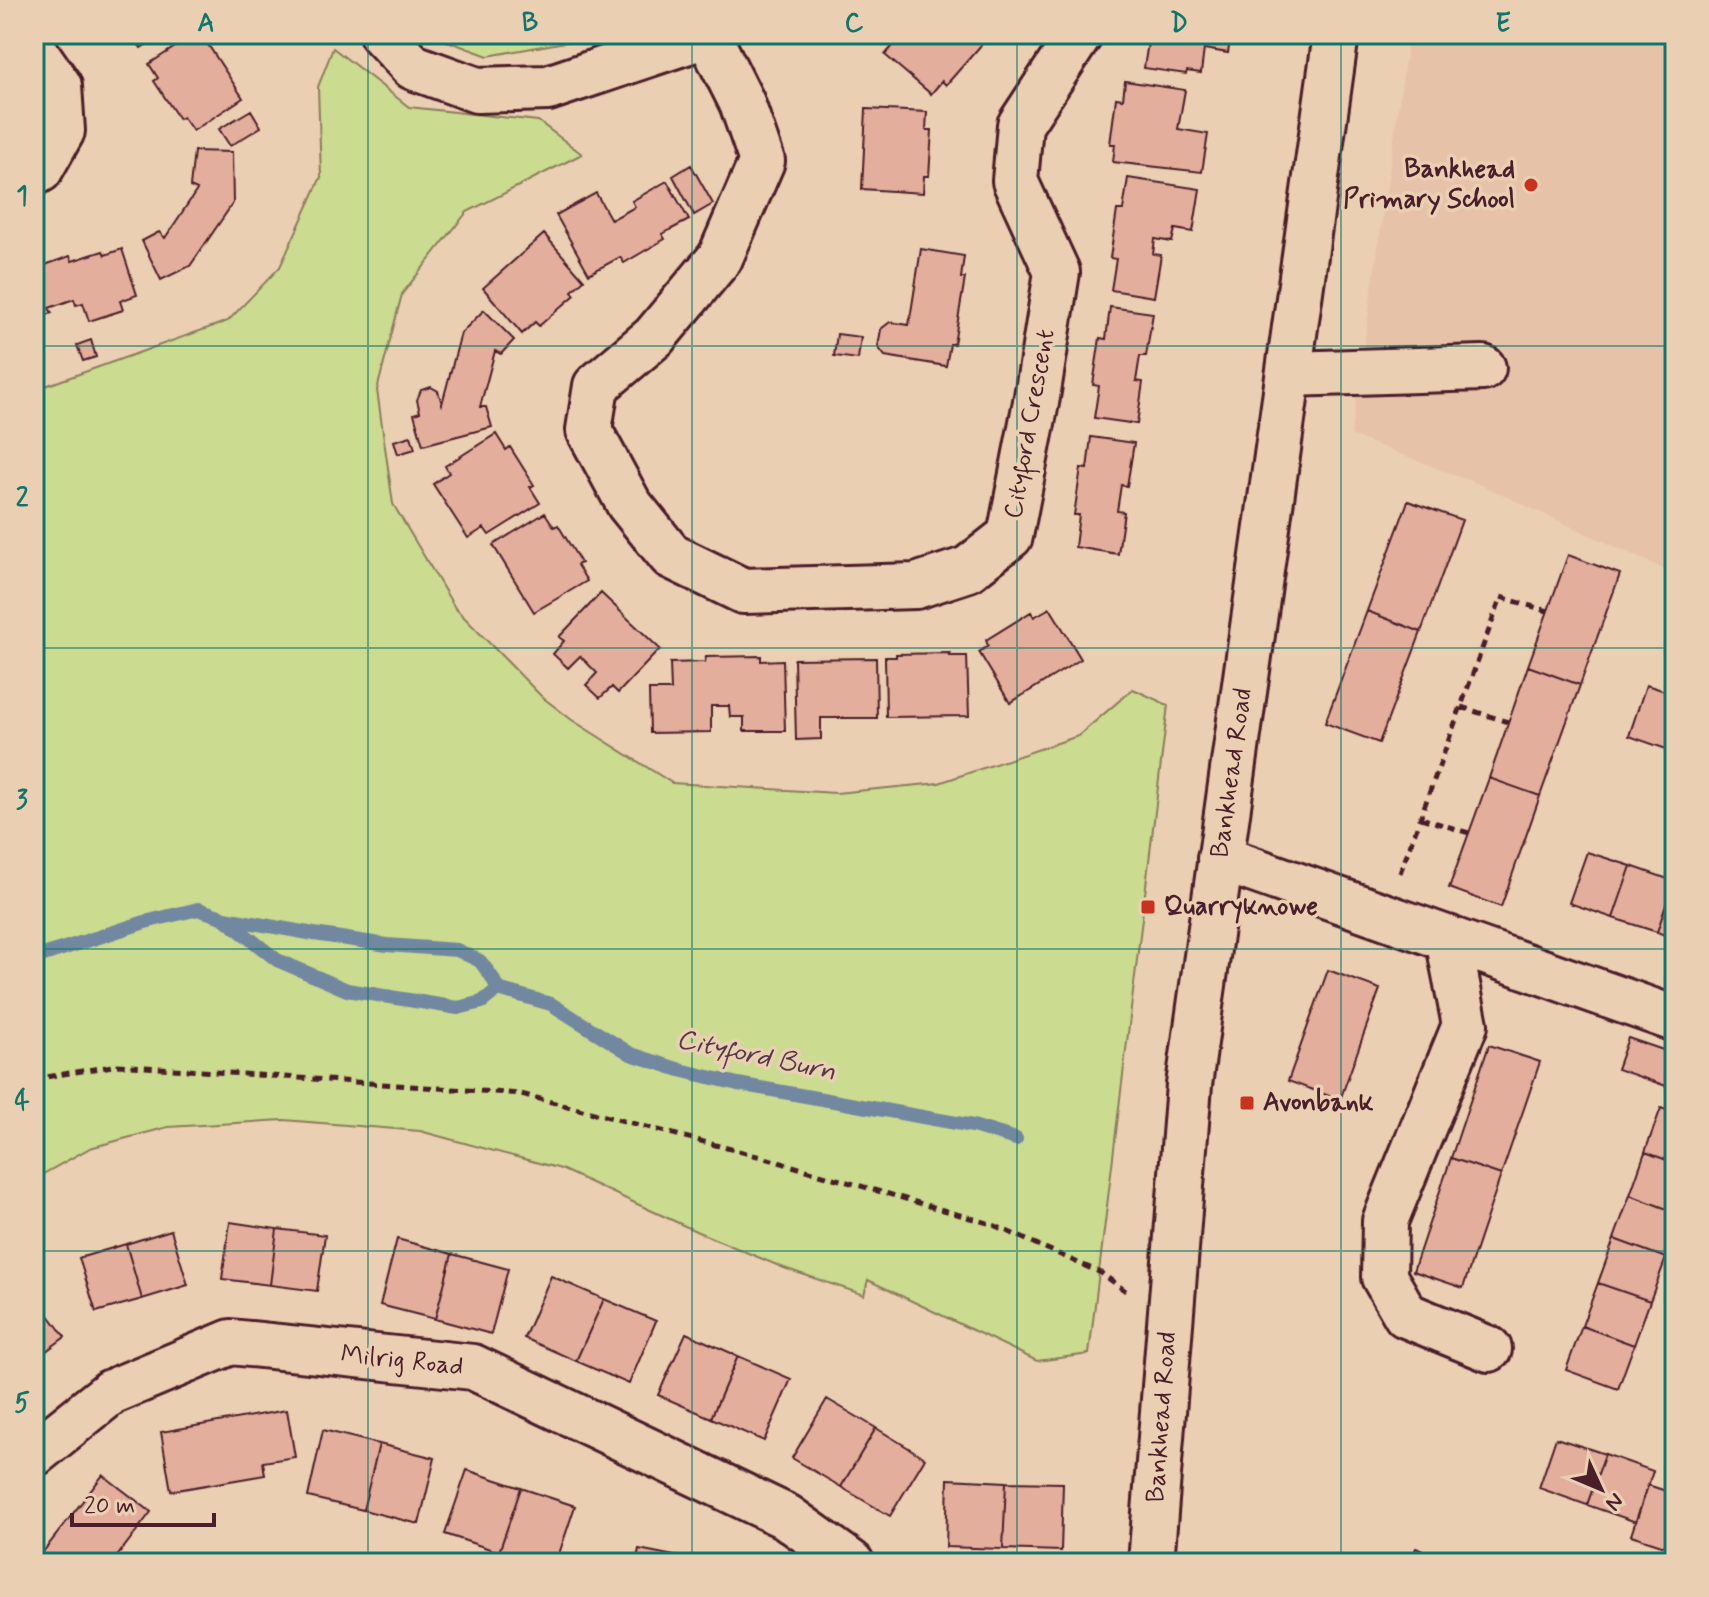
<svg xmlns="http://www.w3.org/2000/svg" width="1709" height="1597" font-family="Mynerve,sans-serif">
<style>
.built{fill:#e6c2a8}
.green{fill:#cbdb8f;stroke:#8a7d5d;stroke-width:2}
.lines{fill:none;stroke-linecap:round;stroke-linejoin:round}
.stream{stroke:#7288a0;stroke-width:14}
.building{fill:#e3af9c;stroke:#4a1f2b;stroke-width:2}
.minor-casing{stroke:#4a1f2b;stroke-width:50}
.path{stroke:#4a1f2b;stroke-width:5;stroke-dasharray:8 6;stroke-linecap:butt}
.minor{stroke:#ebcfb2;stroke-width:44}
.grid{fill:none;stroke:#0f766e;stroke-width:2;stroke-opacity:0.55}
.poi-dot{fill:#c8321e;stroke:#ebcfb2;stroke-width:3}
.labels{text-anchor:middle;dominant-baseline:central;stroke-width:7;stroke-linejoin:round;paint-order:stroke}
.poi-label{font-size:26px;font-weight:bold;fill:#4a1f2b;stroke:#ebcfb2;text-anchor:start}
.street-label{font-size:26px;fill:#4a1f2b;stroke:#ebcfb2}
.water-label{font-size:28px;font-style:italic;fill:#543948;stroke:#ebcfb2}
.neatline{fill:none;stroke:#0f766e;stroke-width:3}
.grid-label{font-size:26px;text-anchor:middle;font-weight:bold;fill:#0f766e}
</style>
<rect width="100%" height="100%" fill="#ebcfb2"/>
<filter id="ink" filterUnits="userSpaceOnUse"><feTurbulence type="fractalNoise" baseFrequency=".0125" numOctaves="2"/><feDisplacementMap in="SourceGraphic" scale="16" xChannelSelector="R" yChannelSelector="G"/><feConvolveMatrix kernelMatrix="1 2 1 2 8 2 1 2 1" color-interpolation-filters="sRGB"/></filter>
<g filter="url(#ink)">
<path class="built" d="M1409 34H1675V574L1483 486 1351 435Z"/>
<path class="green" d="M428 34H609L488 56Z
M333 48 409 107 538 121 582 154 467 212 402 294 377 390 393 504 455 608 542 697 572 720 672 783 836 793 939 783 1078 736 1133 689 1168 705 1089 1354 1037 1361 868 1280 864 1295 784 1268 698 1232 561 1169 420 1131 284 1120 168 1127 90 1148 34 1179V390L228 321 280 267 321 177 318 87Z"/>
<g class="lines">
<path class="stream" d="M225 919 277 960 347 990 458 1008 482 1002 498 989
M34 958 145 922 198 909 225 918 314 934 387 945 457 950 480 961 492 977 498 989 551 1004 631 1054 680 1070 738 1084 973 1126 1016 1139"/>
</g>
<path class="building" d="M131 34H163L141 48Z
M195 34H201L243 98 193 131 183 117 179 119 154 81 158 78 149 64Z
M903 34H983L978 40 982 44 946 85 942 81 931 94 885 55Z
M1143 34H1231L1228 53 1204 49 1201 73 1187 71 1186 74 1144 68 1149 36Z
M1125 81 1185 90 1178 129 1208 134 1202 172 1113 162 1115 144H1110L1116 98 1123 99Z
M866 109 927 112 926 130H932L929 176H924L923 193 862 189Z
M251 110 261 127 230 146 219 129Z
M194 151 232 152 233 203 190 266 161 280 142 241 159 232 165 238 197 190 190 187Z
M691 165 713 204 694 215 673 176Z
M1128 178 1200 189 1193 232 1175 229 1172 242 1155 239 1153 254 1161 255 1154 297 1111 290 1116 259 1110 258 1117 210H1123Z
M667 181 689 220 662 234 665 239 624 263 620 257 589 274 556 215 596 193 611 220 635 207 632 201Z
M544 234 584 280 572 291 575 295 539 326 535 322 522 334 483 288Z
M122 249 137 295 120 301 123 310 89 321 83 303 76 305 74 299 49 308 52 313 34 320 40 338 34 341V269L70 256 72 261 103 251 105 255Z
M921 249 964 256 961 278H965L954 344H950L946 366 885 356 878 347 881 329 890 322 909 325Z
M1110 307 1153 313 1146 356H1140L1136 381 1143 382 1137 424 1094 418 1099 386 1093 385 1100 338 1106 339Z
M484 310 514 340 501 354 495 351 480 407H486L492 427 423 445 414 414 420 412 417 400 421 390 431 387 438 391 442 404 461 333Z
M837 334 861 337 858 359 834 356Z
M91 340 96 357 83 361 77 345Z
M496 434 506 450 510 447 534 485 530 487 540 503 489 535 484 528 468 538 433 484 449 473 445 466Z
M411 436 415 449 398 454 394 441Z
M1091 437 1134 443 1127 486 1121 485 1117 511 1124 512 1118 554 1075 547 1079 515H1074L1081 468 1087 469Z
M1408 501 1462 520 1421 632 1367 611Z
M545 513 554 527 558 525 581 563 577 565 587 581 534 612 493 545Z
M1568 555 1620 574 1580 685 1528 666Z
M601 593 660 649 618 693 612 687 600 698 586 685 597 673 580 656 568 668 553 654 564 641 559 637Z
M1050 608 1081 659 1010 703 979 652 988 646 986 640 1031 612 1034 617Z
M1367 611 1421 632 1379 743 1325 723Z
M950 653 949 656H967L969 716 886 717 885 657H896V654Z
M761 656V661L783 660 785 731H744V717H730L729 706H711V732L650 733 649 690H671L670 663 705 662 706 657Z
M876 658 877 718H821V739L796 740 794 659Z
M1528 666 1580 685 1540 796 1489 778Z
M1646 685 1675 694V743L1672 751 1629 736Z
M1489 778 1540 796 1501 907 1449 888Z
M1587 852 1631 866 1613 918 1569 903Z
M1631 866 1674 881 1657 932 1613 918Z
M1674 881H1675V939L1657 932Z
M1328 970 1380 989 1340 1100 1288 1081Z
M1628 1038 1675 1054V1089L1617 1069Z
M1489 1045 1540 1062 1501 1175 1451 1158Z
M1661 1108 1675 1113V1163L1645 1152Z
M1645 1152 1675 1163V1212L1630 1195Z
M1451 1158 1501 1175 1463 1288 1413 1271Z
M1630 1195 1675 1212V1232L1666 1258 1614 1239Z
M230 1222 277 1229 270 1285 222 1279Z
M277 1229 325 1235 317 1291 270 1285Z
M171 1230 188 1285 142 1299 126 1244Z
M397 1239 452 1254 435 1319 380 1305Z
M1614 1239 1666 1258 1650 1301 1598 1283Z
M126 1244 142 1299 96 1312 79 1258Z
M452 1254 508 1269 491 1334 435 1319Z
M551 1276 604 1299 576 1361 524 1338Z
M1598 1283 1650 1301 1634 1345 1582 1326Z
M34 1295 65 1337 34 1360Z
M604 1299 656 1321 629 1384 576 1361Z
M1582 1326 1634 1345 1618 1389 1566 1370Z
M686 1333 738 1356 711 1418 658 1395Z
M738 1356 791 1379 764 1441 711 1418Z
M827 1399 876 1428 841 1487 792 1458Z
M287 1410 295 1457 263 1462 265 1475 171 1491 161 1432Z
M876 1428 925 1458 890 1516 841 1487Z
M323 1430 379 1444 363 1510 308 1497Z
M1556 1438 1605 1454 1587 1505 1539 1488Z
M379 1444 435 1458 419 1524 363 1510Z
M1605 1454 1653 1471 1636 1522 1587 1505Z
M467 1470 521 1488 499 1552 445 1534Z
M103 1475 151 1512 112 1563H38L36 1561Z
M948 1479 1006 1482 1003 1549 946 1547Z
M1006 1482 1063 1483 1061 1551 1003 1549Z
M1648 1485 1675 1494 1674 1549 1631 1535Z
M521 1488 575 1506 556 1563H531L499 1552Z
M1416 1548 1449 1563H1409Z
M639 1549 699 1561 698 1563H636Z"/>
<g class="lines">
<g class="minor-casing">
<path id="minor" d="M382 34 413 67 477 90 548 88 709 34
M708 35 742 103 762 161 720 258 654 337 596 386 589 430 629 504 671 556 743 591 916 586 968 569 1010 536 1037 397 1057 272 1015 181 1020 125 1080 34
M34 50 59 86 62 131 40 170 34 173
M1289 374 1483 368
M1220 858 1675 1019
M1448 938 1465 1025 1385 1221 1384 1277 1406 1315 1489 1349
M34 1454 111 1392 231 1342 473 1367 787 1517 851 1563
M1151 1563 1189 1085 1336 34"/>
</g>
<path class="path" d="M1461 707 1508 722
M1421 818 1469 833
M1400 873 1501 597 1548 611
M34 1079 118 1065 521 1094 765 1158 991 1224 1101 1273 1127 1292"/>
<use href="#minor" class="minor"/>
</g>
</g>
<path class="grid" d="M368 34V1563M692 34V1563M1017 34V1563M1341 34V1563M34 346H1675M34 648H1675M34 949H1675M34 1251H1675"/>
<g class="poi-dot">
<circle cx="1531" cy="185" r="8"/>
<rect x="1140" y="899" width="16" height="16" rx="4"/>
<rect x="1239" y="1095" width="16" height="16" rx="4"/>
</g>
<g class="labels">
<g class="poi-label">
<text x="1515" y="170" text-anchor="end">Bankhead<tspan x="1515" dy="30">Primary School</tspan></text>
<text x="1164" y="907">Quarryknowe</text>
<text x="1263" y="1103">Avonbank</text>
</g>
<g class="street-label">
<text transform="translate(1030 424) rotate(-80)">Cityford Crescent</text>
<text transform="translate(1232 773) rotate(-82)">Bankhead Road</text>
<text transform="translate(402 1361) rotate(6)">Milrig Road</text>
<text transform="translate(1162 1417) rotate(-86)">Bankhead Road</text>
</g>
<g class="water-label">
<text transform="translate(756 1056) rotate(12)">Cityford Burn</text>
</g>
</g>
<rect width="1709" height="1597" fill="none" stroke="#ebcfb2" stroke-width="88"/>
<g transform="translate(1601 1489) rotate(134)" stroke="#ebcfb2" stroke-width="6" paint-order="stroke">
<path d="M0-6L14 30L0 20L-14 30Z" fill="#4a1f2b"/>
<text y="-12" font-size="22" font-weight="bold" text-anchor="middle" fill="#4a1f2b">N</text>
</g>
<path d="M72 1513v12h142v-12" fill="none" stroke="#4a1f2b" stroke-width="4"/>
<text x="84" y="1513" font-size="24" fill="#4a1f2b" stroke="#ebcfb2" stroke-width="6" paint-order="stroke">20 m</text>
<rect x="44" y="44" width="1621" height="1509" class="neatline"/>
<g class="grid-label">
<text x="206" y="31">A</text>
<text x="530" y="31">B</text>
<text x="854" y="31">C</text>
<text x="1179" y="31">D</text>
<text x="1503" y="31">E</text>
<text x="22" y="204">1</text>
<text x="22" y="506">2</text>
<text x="22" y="808">3</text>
<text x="22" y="1109">4</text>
<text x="22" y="1411">5</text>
</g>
</svg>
